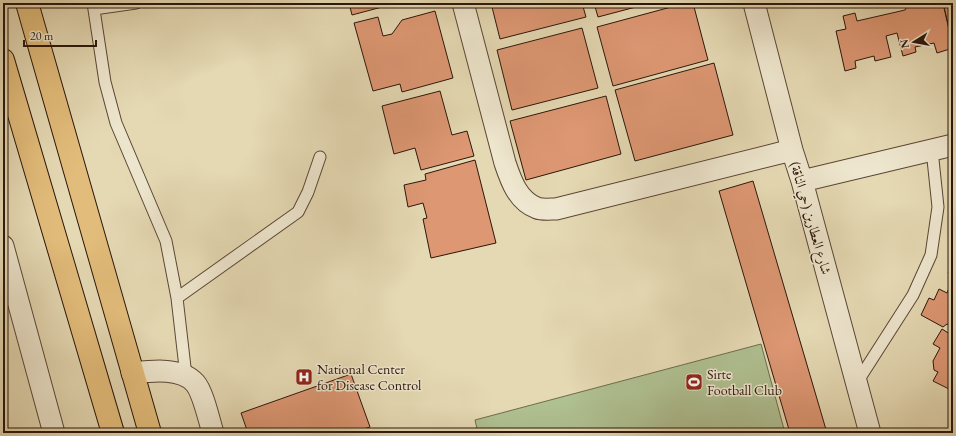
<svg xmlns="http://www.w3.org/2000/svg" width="956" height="436" font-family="'EB Garamond',Amiri,serif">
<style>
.green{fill:#afc091;stroke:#6d6b4e}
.building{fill:#dd9773;stroke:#2b160b}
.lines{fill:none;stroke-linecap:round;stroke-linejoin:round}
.lane-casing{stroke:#5a4735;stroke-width:13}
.street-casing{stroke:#5a4735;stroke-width:23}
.highway-casing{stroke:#2b160b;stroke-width:24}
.lane{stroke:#eee6ce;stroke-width:11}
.street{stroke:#eee6ce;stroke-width:21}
.highway{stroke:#e2bc7a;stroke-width:22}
.labels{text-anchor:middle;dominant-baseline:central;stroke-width:3;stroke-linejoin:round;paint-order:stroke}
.street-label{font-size:14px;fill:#2b160b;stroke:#eee6ce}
.poi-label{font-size:14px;fill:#2b160b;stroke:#eee6ce;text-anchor:start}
</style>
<rect width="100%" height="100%" fill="#e5d9b3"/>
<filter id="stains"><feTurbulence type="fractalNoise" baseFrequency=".005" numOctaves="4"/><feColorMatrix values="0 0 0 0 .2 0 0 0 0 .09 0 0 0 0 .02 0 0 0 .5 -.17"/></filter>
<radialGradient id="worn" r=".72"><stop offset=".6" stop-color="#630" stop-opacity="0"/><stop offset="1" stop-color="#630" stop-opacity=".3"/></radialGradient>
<path class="green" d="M761 344 785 433H478L475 420Z"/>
<path class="building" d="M349 3H397L352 15Z
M491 3H582L586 17 500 39Z
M594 3H651L598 17Z
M686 3H693L708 60 613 86 597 27Z
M909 3H933V5L943 3 953 48 937 53 934 43 915 47 916 52 903 56 897 33 886 36 891 57 875 61 874 56 855 61 856 68 845 71 836 31 846 29 843 16 855 13 857 21 905 10Z
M943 3H953V44Z
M435 11 453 78 402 92 400 84 373 91 354 23 378 17 383 36 392 34 402 20Z
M582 28 598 88 512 110 497 50Z
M714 63 733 135 635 161 615 90Z
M440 91 452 135 467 131 474 156 421 170 415 148 394 154 382 106Z
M606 96 621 154 526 180 510 121Z
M475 160 496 243 431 258 423 219 427 218 423 203 408 207 404 185 426 180 425 174Z
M753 181 827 433H790L719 191Z
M953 264V275L948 273Z
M950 286 953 288V327L947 324 943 327 921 315 929 298 934 300 939 289 947 293Z
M942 329 953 336V391L933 381 938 372 934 370 933 361 940 348 933 344Z
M351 374 370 427 351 433H248L241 413Z"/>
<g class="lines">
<g class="lane-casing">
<path id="lane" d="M93 3 105 82 116 123 166 241 177 298 186 376
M94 9 136 3
M177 298 298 212 308 192 320 157
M856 384 913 295 931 255 938 207 932 150"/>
</g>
<g class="street-casing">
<path id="street" d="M463 3 505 163C511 181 518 201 537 208 542 210 551 209 556 209L792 150
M754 3 792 150 802 181 870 433
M802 181 953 145
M3 246 54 433
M132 373C151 371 181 367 195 383 203 392 209 420 213 433"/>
</g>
<g class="highway-casing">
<path id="highway" d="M27 3 150 433
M3 60 113 433"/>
</g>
<use href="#lane" class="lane"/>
<use href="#street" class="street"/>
<use href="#highway" class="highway"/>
</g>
<defs>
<g id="hospital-square" transform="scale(0.9)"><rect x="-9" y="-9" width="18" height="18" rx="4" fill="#8f2418" stroke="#eee6ce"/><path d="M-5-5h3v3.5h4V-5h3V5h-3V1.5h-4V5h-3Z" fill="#fff"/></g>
<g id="stadium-square" transform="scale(0.9)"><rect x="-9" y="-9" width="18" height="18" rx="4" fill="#8f2418" stroke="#eee6ce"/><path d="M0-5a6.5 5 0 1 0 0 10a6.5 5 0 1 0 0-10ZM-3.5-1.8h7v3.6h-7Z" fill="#fff"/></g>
</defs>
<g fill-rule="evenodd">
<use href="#hospital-square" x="304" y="377"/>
<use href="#stadium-square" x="694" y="382"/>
</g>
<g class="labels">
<g class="street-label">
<text transform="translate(811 218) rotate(74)">شارع العطارين (حي الناقة)</text>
</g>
<g class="poi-label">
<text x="317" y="369">National Center<tspan x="317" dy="16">for Disease Control</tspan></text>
<text x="707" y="374">Sirte<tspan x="707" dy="16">Football Club</tspan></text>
</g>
</g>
<rect width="956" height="436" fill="none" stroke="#e5d9b3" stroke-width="16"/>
<rect x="4" y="4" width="948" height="428" fill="none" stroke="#2b160b" stroke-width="2"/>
<rect x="8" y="8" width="940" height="420" fill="none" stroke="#2b160b"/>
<g transform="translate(914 42) rotate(259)" stroke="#eee6ce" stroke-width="3" paint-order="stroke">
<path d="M0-3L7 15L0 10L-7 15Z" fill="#2b160b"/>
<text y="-6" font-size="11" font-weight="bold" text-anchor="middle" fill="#2b160b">N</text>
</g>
<path d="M24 40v6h72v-6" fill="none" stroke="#2b160b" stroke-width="2"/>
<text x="30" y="40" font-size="12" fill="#2b160b" stroke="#eee6ce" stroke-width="3" paint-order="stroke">20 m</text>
<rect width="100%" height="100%" filter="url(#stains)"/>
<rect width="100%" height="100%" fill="url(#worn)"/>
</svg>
